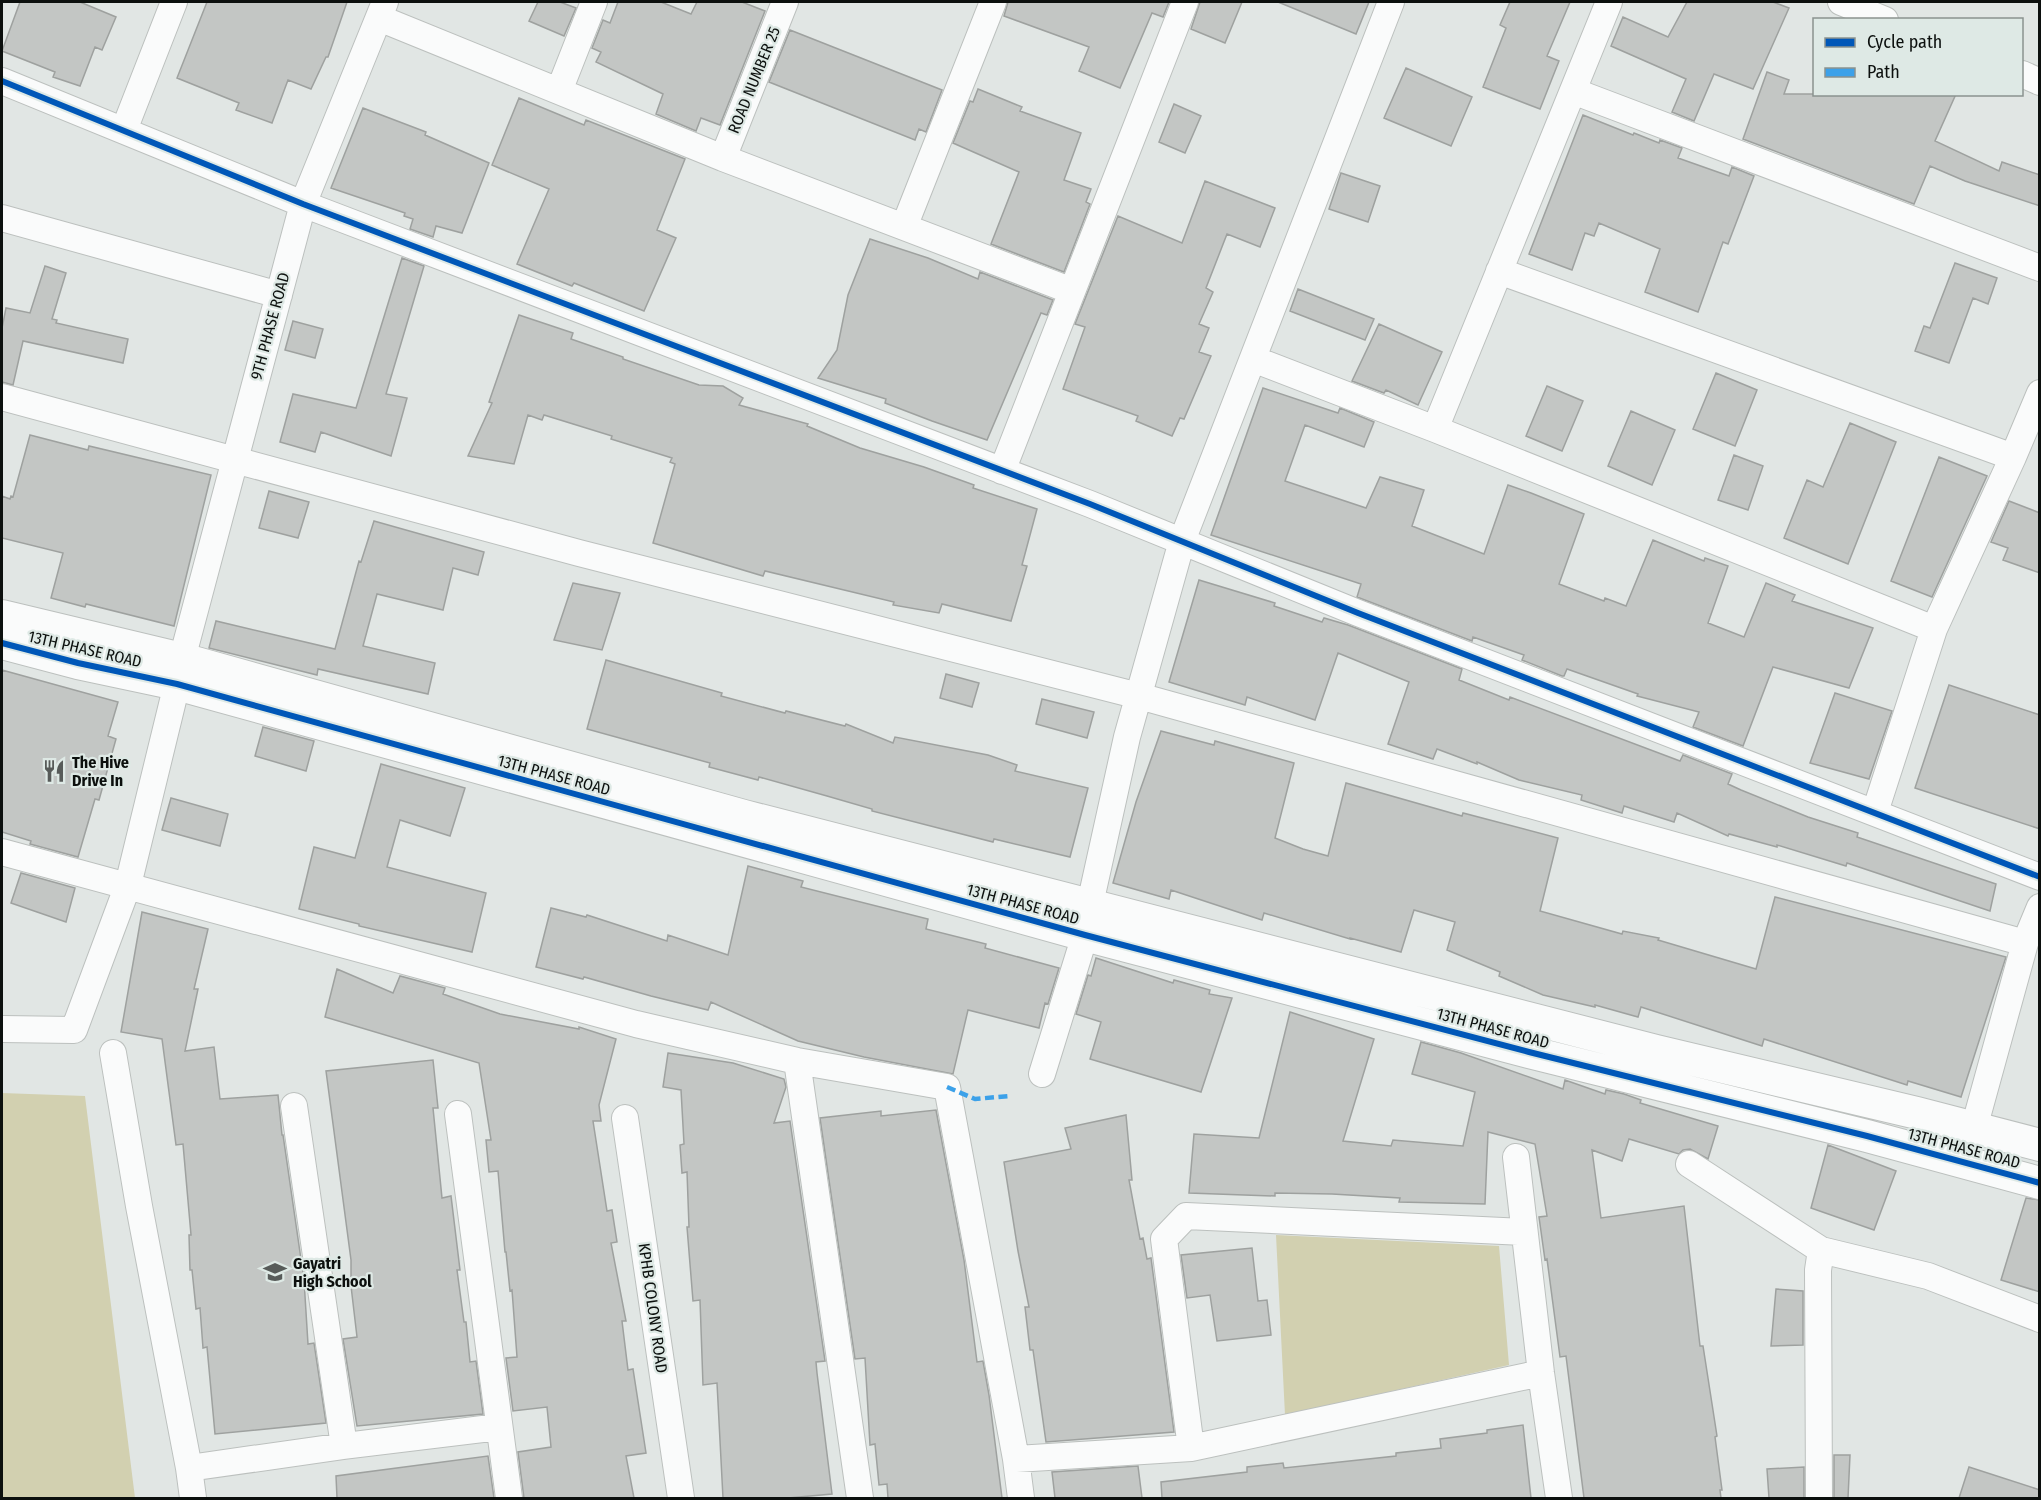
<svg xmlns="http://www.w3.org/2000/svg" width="2041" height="1500" font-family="'Fira Sans Condensed',sans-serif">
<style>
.green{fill:#d2d0b0}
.building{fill:#c3c6c4;stroke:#9ea19f;stroke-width:1.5}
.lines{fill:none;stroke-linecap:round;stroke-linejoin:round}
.minor-casing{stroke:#bcc0be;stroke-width:28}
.tertiary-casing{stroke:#bcc0be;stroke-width:34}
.minor{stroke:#fafbfb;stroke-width:26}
.tertiary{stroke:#fafbfb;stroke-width:32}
.quiet{stroke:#3ca1e9;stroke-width:4.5;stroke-dasharray:9 4.5;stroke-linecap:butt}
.cycleway-casing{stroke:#dee9e5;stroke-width:10}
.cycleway{stroke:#0057b8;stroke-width:6}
.labels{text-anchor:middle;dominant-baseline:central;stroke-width:4.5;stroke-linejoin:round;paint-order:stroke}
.street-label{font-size:16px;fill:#0c100e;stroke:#dee9e5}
.poi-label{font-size:16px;font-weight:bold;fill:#0c100e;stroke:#dee9e5;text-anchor:start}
</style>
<rect width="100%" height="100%" fill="#e1e6e4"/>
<path class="green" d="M2 1093 85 1096 135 1498H2Z
M1276 1235 1499 1246 1509 1365 1285 1415Z"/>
<path class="building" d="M20 2H80L116 17 102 50 95 47 80 86 53 77 55 72 2 51Z
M207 2H347L328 57H326L311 89 288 80 272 123 236 110 239 103 177 78Z
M538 2H560L576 8 564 36 529 21Z
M618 2H661L691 14 697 2H742L765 11 720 125 701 118 696 131 656 114 663 94 596 62 601 52 592 48 603 20 610 23Z
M1008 2H1169L1163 17 1152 13 1120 88 1079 71 1089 47 1004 16Z
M1200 2H1242L1225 43 1191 29Z
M1278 2H1369L1356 34Z
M1510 2H1570L1547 56 1559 61 1540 109 1483 87 1506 28 1500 25Z
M1687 2H1773L1789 8 1753 89 1714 74 1694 121 1672 112 1686 79 1611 46 1623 17 1668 37Z
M790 30 942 90 926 132 919 129 915 140 769 82Z
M1406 68 1472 97 1451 146 1384 118Z
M1767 72 1789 80 1784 94H1956L1935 141 1999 171 2002 162 2040 175V206L1965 181 1930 166 1914 204 1743 139Z
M978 89 1022 107 1020 111 1081 133 1064 180 1091 189 1086 202 1090 204 1064 272 991 244 1019 172 953 143 970 101 973 102Z
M519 98 584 125 586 120 685 159 657 230 676 238 644 311 574 283 572 286 517 264 549 189 492 165Z
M1174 104 1201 116 1185 153 1159 142Z
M363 108 426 132 425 135 489 163 462 233 436 226 433 237 410 229 413 219 404 216 405 213 331 188Z
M1583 115 1633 135 1634 133 1659 143 1660 140 1682 148 1678 158 1729 176 1732 167 1754 176 1728 244 1723 242 1698 312 1645 292 1660 249 1599 223 1594 236 1585 233 1572 270 1529 254Z
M1341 173 1380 186 1368 222 1329 209Z
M1205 181 1275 208 1260 247 1227 234 1206 288 1213 292 1199 324 1209 328 1199 352 1211 356 1184 419 1180 418 1172 436 1136 421 1138 416 1063 389 1085 327 1075 324 1118 216 1182 243Z
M870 239 928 258 978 279 980 272 1053 300 1047 315 1041 313 987 440 932 421 885 403 886 399 818 378 837 350 848 295Z
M402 258 424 266 386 394 407 398 391 456 321 432 315 452 280 442 293 394 356 408Z
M1955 263 1997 278 1988 304 1973 298 1949 363 1915 351 1924 326 1930 328Z
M45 266 66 273 52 319 57 320 56 323 128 339 123 363 23 341 13 385 2 382V328L6 308 30 313Z
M1298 289 1374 319 1365 340 1290 311Z
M519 315 573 333 571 339 623 357V359L699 385 723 386 743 398 739 405 808 424 807 426 860 448 924 467 974 485 973 488 1037 509 1022 565 1027 566 1011 621 942 604 939 613 893 605 894 602 765 571 763 576 653 543 675 464 670 462 672 458 611 439 612 436 544 415 542 420 528 415 514 464 468 456 492 403 489 402Z
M293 321 323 329 315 358 285 350Z
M1379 324 1442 352 1418 405 1386 390 1384 393 1352 381Z
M1716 373 1757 390 1735 446 1693 429Z
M1547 386 1583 401 1562 451 1526 436Z
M1263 388 1338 413 1340 408 1374 422 1364 447 1305 425 1285 481 1366 508 1380 477 1424 490 1412 526 1484 554 1508 485 1531 493 1584 514 1559 584 1604 601 1605 598 1626 606 1653 540 1704 561 1705 558 1728 566 1708 623 1744 637 1766 583 1795 595 1792 601 1873 628 1849 688 1773 667 1743 746 1693 727 1699 712 1637 696 1638 694 1567 669 1564 676H1562L1522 660 1524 655 1473 637 1472 641 1357 597 1361 584 1211 535Z
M1631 411 1675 430 1652 485 1608 466Z
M1850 423 1896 442 1848 564 1784 538 1807 480 1823 487Z
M30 435 88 450 89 446 211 475 174 626 86 604 85 607 51 598 63 553 2 538V496L10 499 11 496 13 497Z
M1734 455 1763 466 1748 510 1718 500Z
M1939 457 1987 476 1932 597 1891 581Z
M269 491 309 502 298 538 259 528Z
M2009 501 2040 513V573L2003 560 2008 548 1991 542Z
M374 521 484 552 478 575 453 568 443 610 377 594 363 646 435 663 428 694 318 669 317 675 209 648 216 621 335 649 359 561 361 562Z
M1199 580 1275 603 1274 606 1322 622 1324 618 1348 625 1462 669 1459 680 1509 700 1510 697 1680 761 1683 755 1732 774 1728 784 1741 790 1808 817 1858 833 1857 837 1996 884 1990 911 1847 863 1846 866 1777 845V847L1729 834 1728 836 1677 813 1674 822 1624 806 1622 813 1581 800 1582 795 1519 780 1477 762V764L1437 749 1433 759 1388 744 1409 682 1338 653 1315 720 1247 697 1245 705 1169 682Z
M573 583 620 593 602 650 554 640Z
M606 660 722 693 721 696 785 713 786 711 845 726 846 724 893 743 895 737 988 755 1017 765 1015 771 1088 788 1070 857 994 839 993 842 872 811V809L827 796 759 777 758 780 709 767 710 763 587 729Z
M2 670 118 702 108 736 116 739 99 800 95 799 78 857 30 844 31 841 2 832Z
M946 674 979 683 972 707 940 698Z
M1949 685 2040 715V829L1915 788Z
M1835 693 1892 711 1869 779 1810 763Z
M1042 699 1094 712 1087 738 1036 724Z
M263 727 314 741 306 771 255 756Z
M1161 731 1214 745 1215 741 1294 763 1275 838 1303 849 1328 856 1346 783 1462 816 1463 813 1558 838 1540 911 1622 934 1623 931 1659 938 1658 940 1756 969 1775 897 2006 957 1961 1097 1908 1081 1907 1085 1764 1039 1762 1046 1641 1007 1638 1017 1595 1005V1007L1543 995 1499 976 1500 972 1447 950 1455 922 1414 910 1401 952 1350 938V939L1264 913 1262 920 1171 890 1169 899 1113 883 1136 802Z
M381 764 465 788 450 836 400 820 387 867 486 893 472 952 359 926V924L299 909 314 847 355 858Z
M171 798 228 814 220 846 162 830Z
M748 866 803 881 801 887 928 919 926 929 986 944 985 948 1059 968 1048 1004 1045 1003 1039 1028 968 1010 953 1074 864 1057 798 1041 711 1002 708 1010 651 996 584 977 583 979 536 967 551 908 586 917 587 915 667 941 668 935 728 955Z
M21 873 75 888 66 922 11 903Z
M142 912 208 929 194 989H198L185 1051 214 1047 220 1099 278 1095 282 1135H283L304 1280 308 1344 314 1343 326 1423 215 1434 207 1347 203 1348 200 1308 196 1309 192 1270H190L189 1235H191L183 1144 176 1145 162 1039 121 1032Z
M1096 958 1173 983 1174 980 1210 990 1209 994 1232 998 1201 1092 1090 1059 1101 1022 1076 1014 1088 975 1091 976Z
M337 969 393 993 400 976 445 988 443 994 500 1014 579 1029V1027L616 1039 599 1105 601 1121H593L607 1211 612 1210 617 1242 611 1243 626 1321H622L628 1370 633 1369 646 1453 626 1456 634 1498H524L518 1452 551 1447 547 1407 513 1411 506 1358 517 1357 512 1290 510 1291 506 1252H505L498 1171 489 1172 486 1140H491L479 1063 325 1017Z
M1290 1012 1374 1039 1343 1141 1391 1146 1393 1140 1463 1146 1475 1092 1412 1074 1421 1042 1461 1053 1563 1089 1565 1080 1605 1094 1606 1090 1624 1094 1641 1100 1640 1103 1718 1126 1708 1159 1690 1149 1683 1150 1679 1154 1629 1139 1622 1161 1592 1150 1601 1218 1684 1206 1700 1346H1703L1717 1436 1715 1437 1722 1490H1720L1721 1498H1584L1566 1356 1560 1357 1547 1259 1545 1260 1539 1217 1547 1216 1535 1144 1488 1132 1485 1204 1399 1202 1400 1198 1332 1194 1275 1193V1196L1189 1193 1194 1134 1259 1138Z
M668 1053 733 1063 784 1079 786 1087 774 1123 790 1121 825 1361 816 1362 817 1373 832 1494 788 1498H723L717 1383 703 1385 700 1300 693 1301 687 1227H689L687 1172 682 1173 680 1145 684 1144 681 1090 663 1087Z
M433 1060 438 1108H433L442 1198 451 1196 460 1270H457L464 1322H466L470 1362 476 1361 483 1414 357 1426 343 1339 357 1337 351 1286V1260L326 1071Z
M936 1110 964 1260 977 1362 983 1361 989 1395 1002 1498H888L887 1484 879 1485 875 1444 870 1445 865 1358 855 1359 820 1118 881 1111V1116Z
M1126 1115 1132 1180H1129L1140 1239 1143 1238 1147 1259 1151 1258 1174 1432 1046 1442 1033 1350H1030L1025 1307H1029L1018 1251 1004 1162 1071 1149 1065 1128Z
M1828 1145 1896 1171 1874 1230 1811 1208Z
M2026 1198 2040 1200V1292L2001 1280Z
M1252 1248 1258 1301 1267 1300 1271 1335 1217 1341 1210 1295 1187 1298 1181 1255Z
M1776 1289 1803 1291V1345L1771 1346Z
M1523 1425 1531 1498H1162L1161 1482 1247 1472V1467L1283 1463 1284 1468 1396 1456V1453L1441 1448 1440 1439 1487 1433V1430Z
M1834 1455H1850L1848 1498H1834Z
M488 1456 494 1498H337L336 1476Z
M1138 1466 1142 1498H1055L1052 1472Z
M1804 1467V1498H1769L1767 1469Z
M1969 1467 2040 1490V1498H1959Z"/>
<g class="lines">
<g class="minor-casing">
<path id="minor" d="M1841 2 1885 20
M379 18 723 158 1072 291
M2022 74 2040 82
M2 81 303 204 1090 504 1358 613 2040 877
M559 91 594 2
M1573 91 2040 268
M124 130 174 2
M723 158 785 2
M2 218 279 295
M904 227 993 2
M1499 271 2013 457
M1253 359 1435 429 1934 629 1875 812
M2 397 579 553 1139 696 2025 943
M1435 429 1609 2
M1002 471 1185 2
M1934 629 2013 457 2040 393
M182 659 303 204 385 2
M2 852 636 1024 797 1061 947 1087 1016 1459 1021 1498
M1090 904 1127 737 1182 541 1391 2
M2 1029 74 1030 128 885 177 684
M113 1053 139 1206 189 1468 193 1498
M797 1061 860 1498
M1042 1074 1085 935
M294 1106 344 1446
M458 1114 509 1498
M625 1118 681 1498
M1974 1128 2025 943 2040 907
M1516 1157 1541 1373 1559 1498
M1689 1164 1821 1250 1928 1276 2040 1319
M1191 1448 1541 1373
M1016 1459 1191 1448 1164 1239 1186 1216 1524 1232
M189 1468 344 1446 499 1427
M1819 1498 1818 1270 1821 1250"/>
</g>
<g class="tertiary-casing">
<path id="tertiary" d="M2 616 182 659 744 816 1656 1051 1917 1113 2040 1145
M2 643 78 663 177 684 1085 935 1529 1052 1867 1136 2040 1183"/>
</g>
<use href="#minor" class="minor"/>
<use href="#tertiary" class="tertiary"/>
<path class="quiet" d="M947 1087 975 1099 1009 1096"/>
<g class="cycleway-casing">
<path id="cycleway" d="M2 81 303 204 1090 504 1358 613 2040 877
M2 643 78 663 177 684 1085 935 1529 1052 1867 1136 2040 1183"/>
</g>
<use href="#cycleway" class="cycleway"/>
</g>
<defs>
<g id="restaurant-bare" transform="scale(1.8)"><path d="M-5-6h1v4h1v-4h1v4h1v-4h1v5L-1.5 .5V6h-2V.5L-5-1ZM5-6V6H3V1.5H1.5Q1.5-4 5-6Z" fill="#575b59" stroke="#dee9e5" stroke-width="2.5" paint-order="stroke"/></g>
<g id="school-bare" transform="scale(1.8)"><path d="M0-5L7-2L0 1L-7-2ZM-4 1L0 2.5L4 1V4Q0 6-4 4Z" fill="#575b59" stroke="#dee9e5" stroke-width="2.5" paint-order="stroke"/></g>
</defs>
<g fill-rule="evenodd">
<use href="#restaurant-bare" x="54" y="771"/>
<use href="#school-bare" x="275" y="1272"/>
</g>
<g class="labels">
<g class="street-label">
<text transform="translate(754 80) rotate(-68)">ROAD NUMBER 25</text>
<text transform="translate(270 326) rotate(-75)">9TH PHASE ROAD</text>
<text transform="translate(85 649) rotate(13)">13TH PHASE ROAD</text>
<text transform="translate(554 775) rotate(15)">13TH PHASE ROAD</text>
<text transform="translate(1023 904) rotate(15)">13TH PHASE ROAD</text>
<text transform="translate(1493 1028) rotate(15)">13TH PHASE ROAD</text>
<text transform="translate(1964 1148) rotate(15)">13TH PHASE ROAD</text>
<text transform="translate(653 1308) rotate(82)">KPHB COLONY ROAD</text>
</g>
<g class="poi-label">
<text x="72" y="762">The Hive<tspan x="72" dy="18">Drive In</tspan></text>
<text x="293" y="1263">Gayatri<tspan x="293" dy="18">High School</tspan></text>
</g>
</g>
<rect width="2041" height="1500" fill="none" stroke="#0c100e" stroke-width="6"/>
<rect x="1813" y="18" width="210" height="78" fill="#dee9e5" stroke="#8a928f" stroke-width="1.5"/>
<rect x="1825" y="38" width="30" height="9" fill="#0057b8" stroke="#8a928f" stroke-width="1.5"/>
<text x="1867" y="48" font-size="18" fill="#0c100e">Cycle path</text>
<rect x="1825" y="68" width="30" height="9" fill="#3ca1e9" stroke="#8a928f" stroke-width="1.5"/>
<text x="1867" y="78" font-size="18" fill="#0c100e">Path</text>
</svg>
